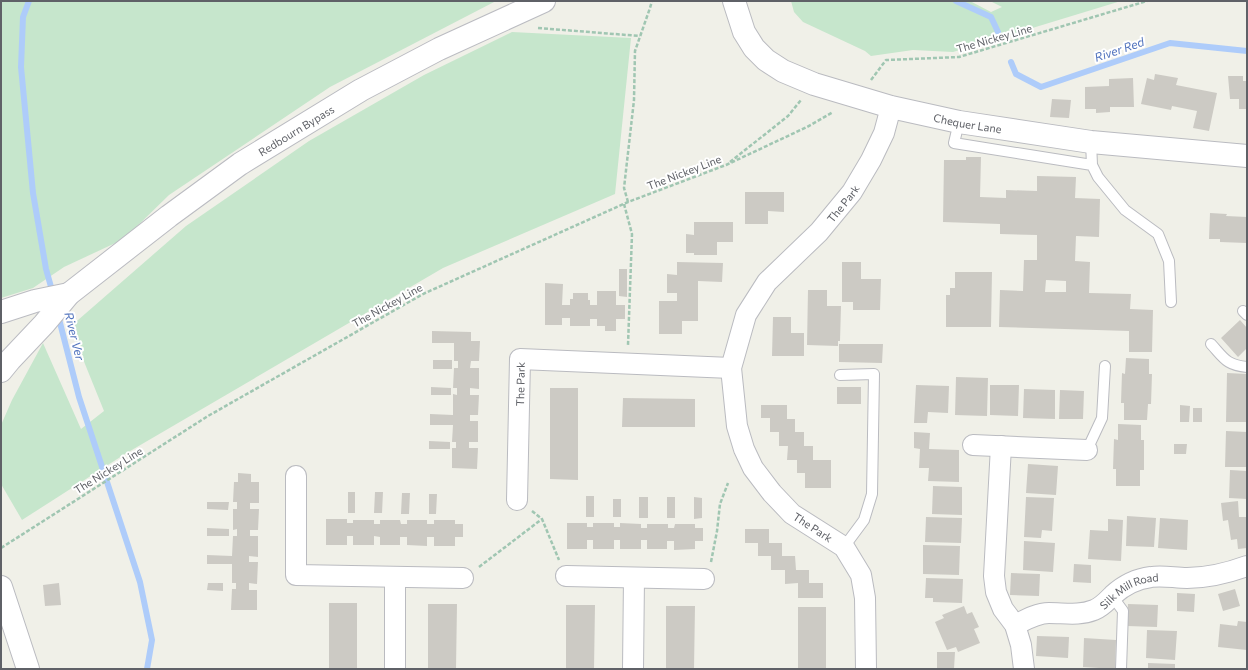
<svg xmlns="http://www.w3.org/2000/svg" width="1248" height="670" font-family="Commissioner,sans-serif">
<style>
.green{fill:#c6e6cc}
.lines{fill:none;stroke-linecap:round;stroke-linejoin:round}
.stream{stroke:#aeccfa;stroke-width:6}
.building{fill:#cccac4;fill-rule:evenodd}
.service-casing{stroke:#babbc0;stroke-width:12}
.minor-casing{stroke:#babbc0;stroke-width:22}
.tertiary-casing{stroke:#babbc0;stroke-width:24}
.secondary-casing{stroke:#bbbcc2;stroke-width:24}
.path{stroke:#a0c6b2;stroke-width:2.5;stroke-dasharray:4 2;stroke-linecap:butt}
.service{stroke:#fff;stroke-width:10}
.minor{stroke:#fff;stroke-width:20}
.tertiary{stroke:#fff;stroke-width:22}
.secondary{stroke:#fff;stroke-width:22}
.labels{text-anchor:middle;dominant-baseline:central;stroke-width:4;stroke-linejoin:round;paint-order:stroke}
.street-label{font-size:11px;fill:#5f6167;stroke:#fff}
.water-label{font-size:12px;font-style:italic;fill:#5173bd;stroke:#fff}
</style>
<rect width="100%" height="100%" fill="#f0f0e8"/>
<path class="green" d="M1 1H496L330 87 169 195 124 239 64 267 33 288 1 298Z
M791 1H970L991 12 1002 7 990 1H1121L953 52 913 50 871 56 865 51 803 22 794 12Z
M512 32 631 38 615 194 443 268 125 454 22 520 1 484V425L12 400 43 343 81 429 104 411 70 327 186 226 309 141 424 75Z"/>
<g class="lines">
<path class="stream" d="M29 1 23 17 21 67 33 193 46 269 53 294
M956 1 991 17 998 32
M1011 62 1016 74 1041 87 1170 43 1247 51
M58 315 79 397 140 582 152 640 147 669"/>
</g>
<path class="building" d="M1155 74 1178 78 1176 85 1217 93 1209 131 1193 128 1197 111 1172 106 1171 110 1141 104 1147 78 1154 80Z
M1228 76H1243V81H1247V109H1239V99H1230Z
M1133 78 1134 107H1110V112L1096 113V109H1085V87L1109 86V79Z
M1052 99 1071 100 1069 118 1050 117Z
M966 157H981L980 197 1006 198V190L1037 191V176L1076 177 1075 198 1100 199 1099 237 1076 236 1075 261 1090 262 1089 293 1131 294 1130 309 1153 310 1152 352H1129V331L999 327 1000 290 1023 291 1024 260H1037V235L1000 234V224L943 222 944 160H966ZM1046 280 1066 281V292H1045Z
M745 192H784V212L768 211V224H745Z
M1210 213 1227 214 1226 216 1247 217V243L1220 242V239H1209Z
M694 222H733V242H717V255H694V253H686V234L694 235Z
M677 262 723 263 722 282 698 281V321H682V334H659V301H677V293H667V274L677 275Z
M842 262H861V279H881L880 310H853V302H842Z
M619 269H627V297L619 296Z
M955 272H992L991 327H946V295H950V288H955Z
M545 283 563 284 562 305H570V299H573V293H588V300H590V305H597V291H616V305H625V319H616V331H605V326H597V319H590V326H570V318H562V325H545Z
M808 290H827V306H841L840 341H838V346L807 345Z
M773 317H791V333H804V356H772Z
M1240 320 1247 328V348L1238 357 1221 338Z
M432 331 471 332V341H480L479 361H471L470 368H479V389L470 388V395H479L478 415H470V421H478V442H469V448H478L477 469 452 468V448H456V442H452L453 425H430V414L453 415V394L457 395V388H453L454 368H458V361H454V343H432Z
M839 344H883L882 363 839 362Z
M1126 358 1149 359V374H1152L1151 404H1148L1147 420H1124V403H1121L1122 373 1125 374Z
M433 360H452V369H433Z
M1227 373 1247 374V422H1226Z
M956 377 988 378 987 416 955 415Z
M916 385 949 386 948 413 928 412 927 423H914Z
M990 385H1019L1018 416 990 415Z
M431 387 451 388V395H431Z
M837 387H861V404H837Z
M550 388H578V480L550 479Z
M1024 389 1055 390V419L1023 418Z
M1060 390 1084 391 1083 419H1059Z
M623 398 695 399V427H622Z
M761 405H787V419H795V432H804V446H813V460H831V488H805V473H797V460H787L788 446H779V432H770V418H761Z
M1180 405 1190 406 1189 422H1180Z
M1193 408H1202V422H1193Z
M1118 424 1141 425V440H1144V470H1140V486H1116V469H1113L1114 439 1118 440Z
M1226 431 1247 432V467H1225Z
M914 432 930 433 929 449 959 450V482L928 481 929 468H919L920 449 914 448Z
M429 441 450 442V449H429Z
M1174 444H1187L1186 454H1174Z
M1028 464 1058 466 1056 495 1026 493Z
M1230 470 1247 471V499L1229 498Z
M238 473 251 474V482H259V503H250V509H259L258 530H250V536H258V557L249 556V562H258L257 584 249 583V590H257V610H231L232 589H236V583H232V564H207V555L232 556 233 536H237V529L233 530V509H237V502H233L234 482H238Z
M933 486 962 487V515L932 514Z
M348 492H355V513H348Z
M375 492H383L382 513H374Z
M402 493H410L409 514H401Z
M429 494H437L436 514H429Z
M586 496H594V517H586Z
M639 497H648V518H639Z
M667 497H675V518H667Z
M694 497 702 498V518L694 519Z
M1026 497 1054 498 1052 531 1042 530 1041 538 1024 537Z
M613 499H621V517H613Z
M1238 501 1239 517H1247V548L1238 549 1237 539 1231 540 1228 520 1223 521 1221 503Z
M207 502H229L228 510 207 509Z
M1127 516 1156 518 1154 547 1126 546Z
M926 517 962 518 961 543 925 542Z
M1160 518 1188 520 1187 550 1158 548Z
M326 519H347V523H353V520H374V524H380V520H400L401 524H407V520H427V524H434V520H455V524H463V537H455V546H434V537H427V546L407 545V537H400V545H380V537L374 536V545H353V536H347V545H326Z
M1108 519 1123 520 1121 561 1088 559 1090 530 1108 531Z
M567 523H587V527H593V523H614V527H620V523L641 524V528H647V524H668V528H674L675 524H695V528H703V541H695V549L674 550V541H667V549H647V540H641V549H620V540H614V549H593V540H587V549H567Z
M207 528 229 529V536H207Z
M745 529H769V543H782V556H795L796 570H809V583H823V598H798V583L785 584V570H771V556H758V543H745Z
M1024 541 1055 543 1053 572 1023 570Z
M923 545 960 546 959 575 923 574Z
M1074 564 1091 565V583L1073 582Z
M1011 573 1040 574 1039 596 1010 595Z
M926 578 963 579 962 603 933 602V598H925Z
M59 583 61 605 45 606 43 585Z
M208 583H223V591L207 590Z
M1235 589 1240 606 1223 611 1218 594Z
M1177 593 1195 594 1194 612 1177 611Z
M329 603H357V669H329Z
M428 604H457L456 669H428Z
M1128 604 1158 605 1157 627 1127 626Z
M566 605H595L594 669H566Z
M666 606H695L694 669H666Z
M964 606 967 614 972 612 979 627 974 629 980 643 958 652 956 647 947 650 935 622 944 618 942 615Z
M798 607H826V669H798Z
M1238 621 1247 622V650L1218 647 1220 624 1237 626Z
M1147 630 1177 631 1175 660 1146 658Z
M1037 636 1069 637 1068 658 1036 656Z
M1084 638 1116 640 1115 669H1099V668L1083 667Z
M937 652H955L954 669 937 668Z
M1148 663 1175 664V669H1148Z"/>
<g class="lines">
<g class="service-casing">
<path id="service" d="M959 122 954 143 1092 165
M1091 142 1092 165 1098 177 1125 210 1158 234 1169 261 1171 302
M1243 311 1247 315
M1211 344C1224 358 1226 365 1247 367
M840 375 874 374 872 494 864 520 844 547
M1087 450 1102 418 1105 366
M1112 596 1123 611 1121 669"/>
</g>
<g class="minor-casing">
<g id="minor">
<path d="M973 445 1087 450"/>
<path d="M1001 446 994 576 996 592 1003 609 1015 625 1021 645 1024 669"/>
<path d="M296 476V575L463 578"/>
<path id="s1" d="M517 500 520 359 731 368"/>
<path d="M566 576 704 579"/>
<path id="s2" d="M1015 625C1025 620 1037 613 1049 613 1065 613 1079 616 1094 610 1102 607 1107 601 1113 595 1124 585 1135 579 1151 577 1163 575 1175 578 1187 578 1208 578 1228 573 1247 566"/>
<path d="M395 669V577"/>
<path d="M633 669 634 578"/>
<path id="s3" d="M866 669 865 598 861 575 844 547 792 514 772 493 753 468 744 449 737 426 731 368 746 315 767 282 819 232 852 192 871 160 884 133 891 107"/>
</g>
</g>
<g class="tertiary-casing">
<g id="tertiary">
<path id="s4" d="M734 1 744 32 754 48 766 60 783 71 814 84 891 107 959 122 1091 142 1247 156"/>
<path d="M1 587 28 669"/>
</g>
</g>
<g class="secondary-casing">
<g id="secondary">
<path d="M1 312 35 301 69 294"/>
<path id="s5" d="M1 371 10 360 44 324 69 294 169 216 240 164 361 90 439 49 544 1"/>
</g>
</g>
<path class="path" d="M538 28 640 36
M871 80 886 60 959 57 1147 1
M730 162 788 116 801 100
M628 202 624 188 634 100 635 51 650 8 652 1
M624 204 632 234 628 345
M532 511 542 519 559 560
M1 548 208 416 423 294 628 202 726 165 807 127 833 112
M711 562 717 531 720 504 728 483
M479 567 542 519"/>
<use href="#service" class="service"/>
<use href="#minor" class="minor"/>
<use href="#tertiary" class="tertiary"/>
<use href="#secondary" class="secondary"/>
</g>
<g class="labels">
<g class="street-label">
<text transform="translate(994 38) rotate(-16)">The Nickey Line</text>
<text stroke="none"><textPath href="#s4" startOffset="281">Chequer Lane</textPath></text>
<text stroke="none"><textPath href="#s5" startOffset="383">Redbourn Bypass</textPath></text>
<text transform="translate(684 172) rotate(-21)">The Nickey Line</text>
<text stroke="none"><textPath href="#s3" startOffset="556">The Park</textPath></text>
<text transform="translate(387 305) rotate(-29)">The Nickey Line</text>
<text stroke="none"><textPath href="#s1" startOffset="116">The Park</textPath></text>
<text transform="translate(108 470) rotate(-32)">The Nickey Line</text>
<text transform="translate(813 527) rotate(33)">The Park</text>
<text stroke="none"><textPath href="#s2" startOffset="123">Silk Mill Road</textPath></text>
</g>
<g class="water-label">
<text transform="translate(1119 49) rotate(-19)">River Red</text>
<text transform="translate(75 336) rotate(76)">River Ver</text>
</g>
</g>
<rect width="1248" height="670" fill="none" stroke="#5f6167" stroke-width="4"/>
</svg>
